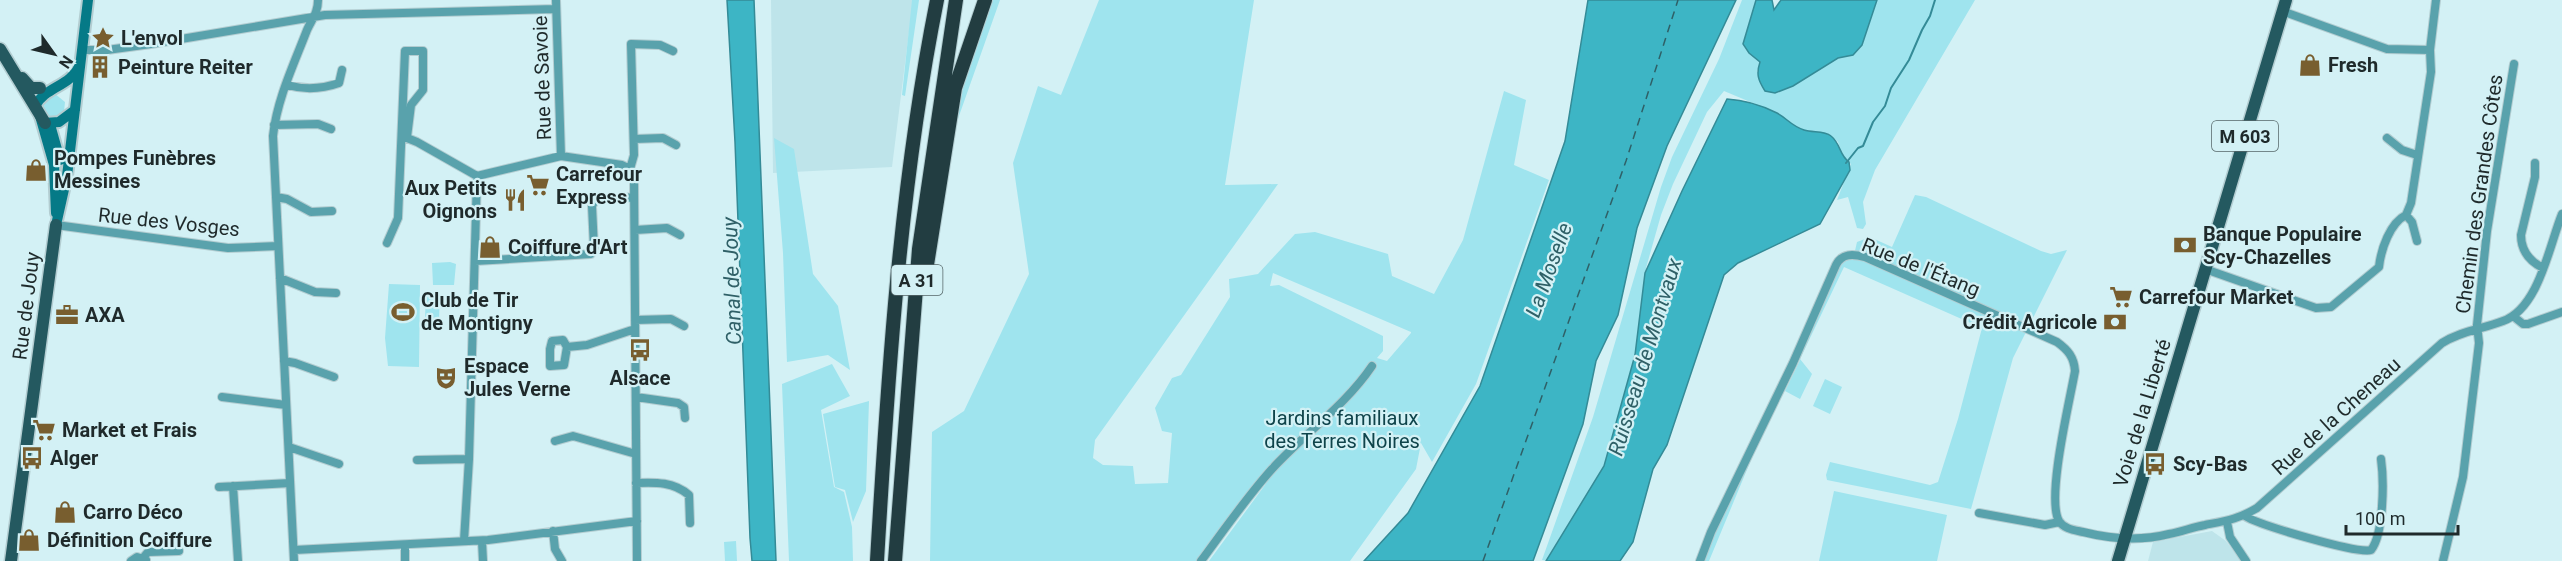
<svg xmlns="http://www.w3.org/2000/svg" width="2562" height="561" font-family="Roboto,sans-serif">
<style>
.built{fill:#bee4ea}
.green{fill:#9fe4ee;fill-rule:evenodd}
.water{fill:#3db5c5;stroke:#348b97;stroke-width:1.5}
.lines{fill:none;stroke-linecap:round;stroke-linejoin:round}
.stream{stroke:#348b97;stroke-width:2}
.ferry{stroke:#2f6067;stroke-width:1.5;stroke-dasharray:8 6;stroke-linecap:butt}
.street-casing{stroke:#b3cdd1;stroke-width:10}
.secondary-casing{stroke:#b3cdd1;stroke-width:14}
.primary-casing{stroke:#b3cdd1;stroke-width:15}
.highway-casing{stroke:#b3cdd1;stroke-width:16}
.street{stroke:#59a2ac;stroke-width:8}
.secondary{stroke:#057a87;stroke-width:10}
.primary{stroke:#245960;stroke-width:12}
.highway{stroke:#223d41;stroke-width:14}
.labels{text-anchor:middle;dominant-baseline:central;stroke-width:4.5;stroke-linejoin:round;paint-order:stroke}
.shield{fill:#d3f1f5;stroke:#556668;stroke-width:1.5}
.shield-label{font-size:18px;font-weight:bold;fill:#1f2a2b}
.poi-label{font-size:20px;font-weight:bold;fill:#1f2a2b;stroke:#d3f1f5;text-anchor:start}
.street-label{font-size:20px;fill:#1f2a2b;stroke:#d3f1f5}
.park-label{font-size:20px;fill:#0f444b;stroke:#d3f1f5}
.water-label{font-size:21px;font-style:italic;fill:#2f6067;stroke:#d3f1f5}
</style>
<rect width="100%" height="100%" fill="#d3f1f5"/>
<path class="built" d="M771 0H913L892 167 773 173Z
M2212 531 2226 541 2241 561H2148L2153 542Z"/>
<path class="green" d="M912 0H919L905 96 902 95Z
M990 0H1000L954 130 963 81Z
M1099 0H1254L1225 185 1278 184 1095 440 1093 458 1103 465 1133 466 1135 484 1168 483 1172 433 1162 431 1155 408 1172 378 1181 375 1230 297 1229 279 1258 274 1295 234 1315 232 1388 254 1392 276 1434 294 1463 240 1504 91 1526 100 1514 165 1549 180 1476 384 1432 462 1421 443 1416 469 1350 561H1209L1265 485 1270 471 1201 561H930L932 432 964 411 1029 274 1013 163 1038 86 1061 95ZM1273 273 1411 332V333L1387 361 1377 358 1383 351V336L1279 285 1270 286Z
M1742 0H1756L1743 44 1749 53 1761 62 1757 72 1820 67 1838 58 1853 55 1862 45 1877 0H1975L1875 170 1863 202 1866 224 1863 229 1857 228 1848 197 1837 200 1851 164 1843 158 1838 142 1829 134 1809 132 1791 125 1779 114 1724 91 1707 112 1673 184 1661 215 1646 268 1649 340 1626 453 1549 561 1542 560 1593 417 1661 187 1672 157 1719 59Z
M54 93 65 102 64 112 60 118H49L40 104Z
M774 138 794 149 813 274 838 306 850 370 828 355 787 362 783 253Z
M1915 195 1926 197 2041 251 2051 254 2067 250 2013 358 1971 509 1827 480 1826 475 1830 462 1930 485 1938 482 1958 419 1982 328 1844 267 1800 359 1812 374 1800 399 1785 391 1800 360 1796 358 1836 265 1854 255 1857 242 1870 237 1892 247Z
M450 262 456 264 454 285H433L432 263Z
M389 284 420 285 419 367 388 366 385 338Z
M426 292H440L439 320 425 319Z
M832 364 850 396 821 410 834 487 844 492 852 527 853 561H789L782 384Z
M1825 379 1842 387 1830 414 1813 406Z
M869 401 866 491 853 522 845 490 835 487 823 414Z
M1746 459 1751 460 1709 561H1700Z
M1834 491 1947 515 1937 561H1819Z
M736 541 737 561H725L724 542Z"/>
<path class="water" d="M727 0H754L776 561H752L750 538 735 142Z
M1588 0H1736L1667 146 1637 228 1618 315 1596 361 1583 424 1533 561H1364L1408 513 1480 386 1565 141Z
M1756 0H1772L1774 10 1781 0H1877L1862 45 1853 55 1838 58 1793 86 1775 93 1765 91C1758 80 1756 74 1760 62L1749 53 1743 44Z
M1727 99C1745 100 1761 105 1777 113 1788 119 1790 125 1804 130 1813 133 1824 130 1831 136 1841 144 1839 155 1849 162L1850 170 1820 224 1738 263 1724 275 1667 445 1653 469 1633 542 1620 561H1546L1604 466 1635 355 1645 273 1682 191Z"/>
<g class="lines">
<path class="stream" d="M1846 163 1858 148 1863 146 1873 122 1885 106 1891 88 1909 60 1922 30 1930 16 1935 0"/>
<path class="ferry" d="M1483 561 1626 161 1678 0"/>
<g class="street-casing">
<path id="street" d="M556 0 561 156 622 165 630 169
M2282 11 2387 49 2430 50
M82 50H107L151 44 325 15 556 9
M287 85C305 90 322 89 339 83L342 70
M274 125 318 124 331 129
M402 136 417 142 477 176
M2387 138 2402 150 2417 155
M634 139 663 138 676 145
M2535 163V177L2521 235C2521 251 2529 261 2543 268
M630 169 634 179 637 561
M630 169 634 155 631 44 660 45 673 51
M276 197 287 199 311 212 332 211
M56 225 228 248 278 246
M635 230 667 228 680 235
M2417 241 2412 222 2406 215 2411 203 2431 72 2430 50 2436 0
M387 243 398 218 405 51H423V90L411 105 407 137
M475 261 591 254 594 248 592 206 595 200 634 197
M2205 269 2316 308 2331 307 2379 267C2381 249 2390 223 2406 215
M280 278 315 292 336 293
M2513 316 2523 324H2528L2562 312
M635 320 671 319 684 326
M563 340 567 347 564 365 550 366V349L552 341Z
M567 347 587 345 635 329
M284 361 295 363 334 377
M222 397 286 405
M636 397 678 403 684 407 685 418
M555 441 573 436 636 454
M289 447 339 464
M417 460 469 459
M636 483C656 482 674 482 689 495L690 523
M233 486 238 561
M219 487 290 483
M1979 513 2045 525 2059 522
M2245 516C2259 525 2357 554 2371 550 2384 534 2384 480 2381 459
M2227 522 2230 537 2246 561
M553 531 555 549 562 561
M464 541 469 459 477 176 561 156
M482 541 483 561
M405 545V561
M294 550 488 540 637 521
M143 558 148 552 179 551
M131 561 137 557 146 560
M294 561 273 136C277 99 294 64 307 30 312 19 318 13 318 0
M1201 561C1224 530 1246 498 1272 469 1304 434 1345 406 1372 366
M1700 561 1711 532 1793 363 1836 265C1842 253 1853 254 1865 257L2057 342C2068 350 2074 357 2075 371 2070 400 2046 498 2059 521 2064 529 2074 530 2083 532 2111 539 2141 541 2169 534 2181 532 2193 527 2205 525 2225 521 2239 519 2257 508L2442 343C2461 331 2482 329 2503 321 2539 308 2549 246 2562 214
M2443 561 2463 477 2479 343 2477 325 2487 231 2514 64"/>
</g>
<g class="secondary-casing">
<path id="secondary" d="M35 106C46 86 70 87 80 65
M40 116 54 165 56 213
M45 123 51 128 60 160
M45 123 59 122 75 110
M56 225 67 176 88 0"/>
</g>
<g class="primary-casing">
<path id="primary" d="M0 49 45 123
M22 78 31 88H40
M11 561 56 225
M2118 561 2286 0"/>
</g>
<g class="highway-casing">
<path id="highway" d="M926 271 955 88 985 0
M877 561C888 373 900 185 937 0
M895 561 919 249 956 0"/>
</g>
<use href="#street" class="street"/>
<use href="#secondary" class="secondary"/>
<use href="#primary" class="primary"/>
<use href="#highway" class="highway"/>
</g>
<defs>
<g id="sight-bare" transform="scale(1.8)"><path d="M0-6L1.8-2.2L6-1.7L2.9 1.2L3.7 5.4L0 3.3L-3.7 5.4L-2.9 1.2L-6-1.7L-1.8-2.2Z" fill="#785e2f" stroke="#d3f1f5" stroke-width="2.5" paint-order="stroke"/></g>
<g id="shop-bare" transform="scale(1.8)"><path d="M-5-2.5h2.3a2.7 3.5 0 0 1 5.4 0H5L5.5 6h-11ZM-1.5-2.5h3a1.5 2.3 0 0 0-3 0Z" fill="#785e2f" stroke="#d3f1f5" stroke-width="2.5" paint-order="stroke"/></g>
<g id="building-bare" transform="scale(1.8)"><path d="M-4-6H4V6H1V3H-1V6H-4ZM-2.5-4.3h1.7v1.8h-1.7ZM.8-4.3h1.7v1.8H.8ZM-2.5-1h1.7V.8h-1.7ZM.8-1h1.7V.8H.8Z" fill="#785e2f" stroke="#d3f1f5" stroke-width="2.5" paint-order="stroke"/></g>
<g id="supermarket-bare" transform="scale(1.8)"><path d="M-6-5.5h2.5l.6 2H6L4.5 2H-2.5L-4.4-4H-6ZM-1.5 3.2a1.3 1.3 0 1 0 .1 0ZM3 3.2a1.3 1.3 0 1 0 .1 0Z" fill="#785e2f" stroke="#d3f1f5" stroke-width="2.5" paint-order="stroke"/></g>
<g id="restaurant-bare" transform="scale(1.8)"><path d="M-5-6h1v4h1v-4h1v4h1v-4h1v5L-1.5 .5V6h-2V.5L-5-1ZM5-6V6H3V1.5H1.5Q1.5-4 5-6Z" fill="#785e2f" stroke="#d3f1f5" stroke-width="2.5" paint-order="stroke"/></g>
<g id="bank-bare" transform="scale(1.8)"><path d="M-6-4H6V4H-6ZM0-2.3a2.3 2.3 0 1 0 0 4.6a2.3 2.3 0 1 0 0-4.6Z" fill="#785e2f" stroke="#d3f1f5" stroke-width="2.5" paint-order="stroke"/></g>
<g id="stadium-bare" transform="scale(1.8)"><path d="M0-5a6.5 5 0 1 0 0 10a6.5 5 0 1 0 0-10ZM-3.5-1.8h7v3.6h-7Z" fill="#785e2f" stroke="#d3f1f5" stroke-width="2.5" paint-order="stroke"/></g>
<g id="office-bare" transform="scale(1.8)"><path d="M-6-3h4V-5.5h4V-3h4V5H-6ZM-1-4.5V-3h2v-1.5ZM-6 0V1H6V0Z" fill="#785e2f" stroke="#d3f1f5" stroke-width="2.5" paint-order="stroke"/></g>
<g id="bus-bare" transform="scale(1.8)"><path d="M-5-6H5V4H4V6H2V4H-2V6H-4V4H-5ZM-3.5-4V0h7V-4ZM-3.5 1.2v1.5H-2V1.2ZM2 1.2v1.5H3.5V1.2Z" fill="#785e2f" stroke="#d3f1f5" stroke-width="2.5" paint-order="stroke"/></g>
<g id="theatre-bare" transform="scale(1.8)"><path d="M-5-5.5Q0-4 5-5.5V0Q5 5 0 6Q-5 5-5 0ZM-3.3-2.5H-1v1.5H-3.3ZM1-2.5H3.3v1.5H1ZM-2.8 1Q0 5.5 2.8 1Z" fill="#785e2f" stroke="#d3f1f5" stroke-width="2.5" paint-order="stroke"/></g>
</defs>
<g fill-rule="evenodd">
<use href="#sight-bare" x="103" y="38"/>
<use href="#shop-bare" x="2310" y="65"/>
<use href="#building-bare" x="100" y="67"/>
<use href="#shop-bare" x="36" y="170"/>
<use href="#supermarket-bare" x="538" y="185"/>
<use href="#restaurant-bare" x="515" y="200"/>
<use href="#bank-bare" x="2185" y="245"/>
<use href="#shop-bare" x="490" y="247"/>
<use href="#supermarket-bare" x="2121" y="297"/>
<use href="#stadium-bare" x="403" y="312"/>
<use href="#office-bare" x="67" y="315"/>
<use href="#bank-bare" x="2115" y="322"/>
<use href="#bus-bare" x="640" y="350"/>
<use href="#theatre-bare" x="446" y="378"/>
<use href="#supermarket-bare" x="44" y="430"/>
<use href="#bus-bare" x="32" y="458"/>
<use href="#bus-bare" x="2155" y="464"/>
<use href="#shop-bare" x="65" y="512"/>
<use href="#shop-bare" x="29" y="540"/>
</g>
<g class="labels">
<g class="shield">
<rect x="2212" y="121" width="66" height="30" rx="4.5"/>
<rect x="891.5" y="265" width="51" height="30" rx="4.5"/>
</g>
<g class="shield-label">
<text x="2245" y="136">M 603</text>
<text x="917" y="280">A 31</text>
</g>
<g class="poi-label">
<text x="121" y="38">L'envol</text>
<text x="2328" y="65">Fresh</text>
<text x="118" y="67">Peinture Reiter</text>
<text x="54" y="158">Pompes Funèbres<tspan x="54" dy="23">Messines</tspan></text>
<text x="556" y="174">Carrefour<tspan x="556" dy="23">Express</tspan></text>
<text x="497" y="188" text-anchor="end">Aux Petits<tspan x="497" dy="23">Oignons</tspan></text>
<text x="2203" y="234">Banque Populaire<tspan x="2203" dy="23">Scy-Chazelles</tspan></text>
<text x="508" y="247">Coiffure d'Art</text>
<text x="2139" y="297">Carrefour Market</text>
<text x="421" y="300">Club de Tir<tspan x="421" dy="23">de Montigny</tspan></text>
<text x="85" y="315">AXA</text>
<text x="2097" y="322" text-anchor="end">Crédit Agricole</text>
<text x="464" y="366">Espace<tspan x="464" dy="23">Jules Verne</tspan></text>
<text x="640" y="378" text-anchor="middle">Alsace</text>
<text x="62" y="430">Market et Frais</text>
<text x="50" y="458">Alger</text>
<text x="2173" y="464">Scy-Bas</text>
<text x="83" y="512">Carro Déco</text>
<text x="47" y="540">Définition Coiffure</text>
</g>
<g class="street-label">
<text transform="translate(542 78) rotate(-92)">Rue de Savoie</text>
<text transform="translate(2479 194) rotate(-82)">Chemin des Grandes Côtes</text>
<text transform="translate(169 222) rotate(6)">Rue des Vosges</text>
<text transform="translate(1921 267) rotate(22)">Rue de l'Étang</text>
<text transform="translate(26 306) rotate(-83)">Rue de Jouy</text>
<text transform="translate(2142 413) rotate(-73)">Voie de la Liberté</text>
<text transform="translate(2336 416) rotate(-42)">Rue de la Cheneau</text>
</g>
<g class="park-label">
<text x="1342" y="418">Jardins familiaux<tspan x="1342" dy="23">des Terres Noires</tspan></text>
</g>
<g class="water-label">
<text transform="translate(1549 270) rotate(-70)">La Moselle</text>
<text transform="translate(732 281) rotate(-92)">Canal de Jouy</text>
<text transform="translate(1645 357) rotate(-73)">Ruisseau de Montvaux</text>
</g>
</g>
<g transform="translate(54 54) rotate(124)" stroke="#d3f1f5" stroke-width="4.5" paint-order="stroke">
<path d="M0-4.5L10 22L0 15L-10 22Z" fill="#1f2a2b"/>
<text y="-9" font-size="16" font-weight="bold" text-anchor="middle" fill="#1f2a2b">N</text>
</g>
<path d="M2346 525v9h112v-9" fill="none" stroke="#1f2a2b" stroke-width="3"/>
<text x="2355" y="525" font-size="18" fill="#1f2a2b" stroke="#d3f1f5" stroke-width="4.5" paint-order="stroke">100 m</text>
</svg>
